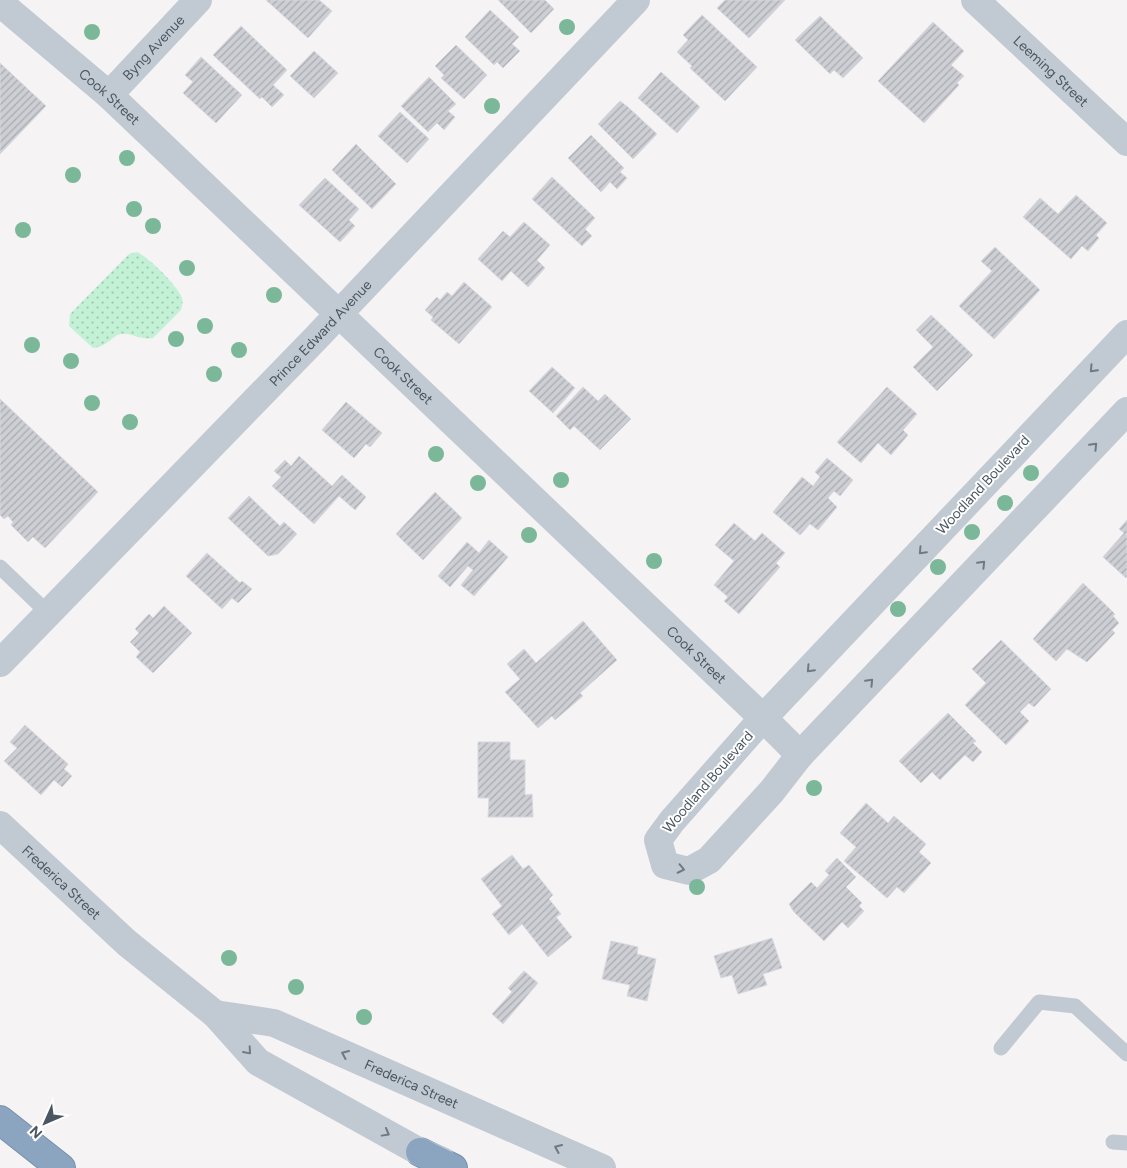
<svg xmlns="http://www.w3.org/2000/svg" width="1127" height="1168" font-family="Figtree,sans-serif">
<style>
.green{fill:url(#green-dots)}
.building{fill:url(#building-hatch);stroke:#d7d9de}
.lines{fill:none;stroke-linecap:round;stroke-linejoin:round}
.motorway-casing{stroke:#7690ad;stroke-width:30}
.service{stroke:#c1cad2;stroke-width:15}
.minor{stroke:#c1cad2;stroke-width:28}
.tertiary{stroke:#c1cad2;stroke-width:28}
.motorway{stroke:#8ba5c1;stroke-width:28}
.tree{fill:#7bb799}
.oneway{stroke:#6e7983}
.labels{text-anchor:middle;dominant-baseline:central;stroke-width:4;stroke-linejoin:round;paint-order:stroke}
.street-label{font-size:14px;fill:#4a5661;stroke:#fff}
</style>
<defs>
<pattern id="green-dots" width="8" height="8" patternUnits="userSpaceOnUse" patternTransform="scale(1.25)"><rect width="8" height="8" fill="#c3f1d5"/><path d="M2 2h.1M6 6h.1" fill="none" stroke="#a0c6b0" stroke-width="1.8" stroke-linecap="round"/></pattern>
<pattern id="building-hatch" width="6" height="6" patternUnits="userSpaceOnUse" patternTransform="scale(1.25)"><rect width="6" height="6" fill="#cdcfd5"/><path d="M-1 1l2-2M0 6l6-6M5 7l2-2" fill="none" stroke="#a8abb0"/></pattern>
</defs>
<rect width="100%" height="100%" fill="#f5f3f3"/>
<path class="green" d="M137 252C148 257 178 286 182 298 183 302 182 306 181 310L153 338C140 340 130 332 121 334 111 336 109 346 93 348L69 326 70 314 129 254Z"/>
<path class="building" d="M266 0H319L332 11 308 38Z
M498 0H545L554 9 531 33Z
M725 0H785L749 38 717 8Z
M490 10 519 37 512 44 520 51 503 68 497 62 494 65 465 37Z
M702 15 757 67 725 101 690 68 692 66 677 52 688 40 683 35Z
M820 16 863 58 843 78 834 70 830 74 795 40Z
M933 22 964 51 951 65 964 76 957 83 959 85 924 123 878 81Z
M241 26 287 70 273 85 284 95 272 107 262 97 260 99 213 55Z
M456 45 487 75 464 99 441 78 444 75 435 66Z
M314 51 338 73 314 98 290 76Z
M201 57 242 95 216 123 183 93 193 82 185 75Z
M0 63 46 106 0 154Z
M661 72 700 107 677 133 638 98Z
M429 77 456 104 448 111 455 117 444 130 437 123 428 132 401 106Z
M620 101 628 107 657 134 633 159 598 124Z
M400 112 429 139 407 163 378 136Z
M591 135 624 168 620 172 627 178 617 189 610 182 601 192 568 158Z
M356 144 396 184 372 209 332 170Z
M552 177 595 218 585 229 592 236 582 246 532 199Z
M325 178 359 209 349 220 355 226 340 242 299 205Z
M1076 195 1107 223 1096 235 1099 238 1088 251 1082 246 1071 259 1023 217 1040 198 1058 214Z
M524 222 550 245 537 260 545 268 528 287 511 271 502 281 478 259 503 231 510 237Z
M995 247 1040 290 994 339 959 306 992 271 981 261Z
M464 282 492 307 459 344 431 320 433 317 425 310 437 297 440 300 447 292 452 296Z
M931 315 973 355 937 391 913 367 933 347 916 330Z
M552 367 575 388 553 413 529 391Z
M583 387 598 401 605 394 631 419 600 450 574 426 570 430 556 416Z
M887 387 917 414 903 430 908 435 891 455 878 443 861 463 837 442Z
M0 399 98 492 45 548 33 537 28 542 11 525 13 522 8 516 4 519 0 515Z
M346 402 382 433 370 447 366 444 354 458 322 430Z
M299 456 332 486 342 475 366 497 355 510 339 496 314 524 272 486 281 477 274 471 285 460 291 466Z
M827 458 853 480 840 496 834 491 828 498 837 507 818 530 810 524 800 535 773 512 802 477 813 486 820 477 815 472Z
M435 492 462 518 423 560 396 534Z
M249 496 280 526 284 522 297 534 278 554 268 556 228 518Z
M1127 520V576L1126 578 1103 557 1124 533 1119 529Z
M734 523 755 541 762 533 785 553 776 563 780 567 739 614 724 601 728 597 714 585 734 561 715 545Z
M489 540 508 557 474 596 461 585 473 570 468 566 450 587 438 576 467 542 479 553Z
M207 553 240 583 242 581 252 589 238 603 232 598 222 609 186 576Z
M1083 583 1115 614 1113 616 1119 623 1112 630 1115 633 1087 662 1067 649 1056 661 1033 639Z
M164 606 192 633 153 673 136 657 140 652 130 642 139 633 135 629 149 614 153 618Z
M583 621 617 660 580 693 583 696 555 720 552 716 538 728 505 692 520 679 507 664 524 649 536 663Z
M1001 640 1051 689 1034 707 1029 703 1020 712 1029 721 1006 745 965 705 986 683 972 669Z
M948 713 976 741 973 743 982 752 973 762 965 755 940 780 932 772 921 783 899 761Z
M25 725 68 764 64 769 72 776 62 787 54 780 41 795 4 761 17 748 10 742Z
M478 742H510V760H525V795L532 794 533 817H488L489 798H478Z
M866 803 888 823 894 816 926 844 919 852 931 863 904 893 897 887 887 898 844 861 856 847 840 833Z
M512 855 523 869 529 865 553 895 549 899 561 914 556 917 572 937 548 957 522 924 509 935 492 914 502 906 481 879Z
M837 858 856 877 846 887 862 903 859 906 864 911 848 928 842 922 824 941 794 912 789 904 811 882 817 888 829 875 825 871Z
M772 938 782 968 763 974 767 985 738 994 732 975 721 978 714 956Z
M611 941 638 947 637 954 656 959 647 1001 627 996 630 985 602 979Z
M524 971 538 983 503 1024 492 1014 512 992 508 988Z"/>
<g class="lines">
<g class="motorway-casing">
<path id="motorway" d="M0 1120 61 1168
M420 1152 453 1168"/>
</g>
<path class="service" d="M0 567 48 613
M1001 1048 1039 1002 1075 1006 1127 1054
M1113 1142 1127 1143"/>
<g class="minor">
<path id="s1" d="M975 0 1127 142"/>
<path id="s2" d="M0 3 109 95 763 718 800 755"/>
<path id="s3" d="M109 95 198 0"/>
<path d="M1127 334 763 718 672 821 658 840 665 865 689 871 709 860 772 791 800 755 1127 411"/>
<path id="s4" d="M0 663 315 339 636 0"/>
</g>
<g class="tertiary">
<path id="s5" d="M0 825 127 943 215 1014 258 1062 420 1152 442 1161"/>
<path id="s6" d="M215 1014 274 1023 602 1168"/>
</g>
<use href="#motorway" class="motorway"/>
</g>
<g class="tree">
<circle cx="567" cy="27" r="8"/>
<circle cx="92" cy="32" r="8"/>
<circle cx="492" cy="106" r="8"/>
<circle cx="127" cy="158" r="8"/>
<circle cx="73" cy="175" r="8"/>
<circle cx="134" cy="209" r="8"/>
<circle cx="153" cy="226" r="8"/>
<circle cx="23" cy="230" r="8"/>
<circle cx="187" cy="268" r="8"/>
<circle cx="274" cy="295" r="8"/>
<circle cx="205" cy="326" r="8"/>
<circle cx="176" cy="339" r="8"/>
<circle cx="32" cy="345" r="8"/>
<circle cx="239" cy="350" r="8"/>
<circle cx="71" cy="361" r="8"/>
<circle cx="214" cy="374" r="8"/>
<circle cx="92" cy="403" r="8"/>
<circle cx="130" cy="422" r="8"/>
<circle cx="436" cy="454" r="8"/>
<circle cx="1031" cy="473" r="8"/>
<circle cx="561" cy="480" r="8"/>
<circle cx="478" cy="483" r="8"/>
<circle cx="1005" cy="503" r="8"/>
<circle cx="972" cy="532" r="8"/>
<circle cx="529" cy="535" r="8"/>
<circle cx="654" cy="561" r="8"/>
<circle cx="938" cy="567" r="8"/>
<circle cx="898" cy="609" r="8"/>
<circle cx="814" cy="788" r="8"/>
<circle cx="697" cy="887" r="8"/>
<circle cx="229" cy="958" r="8"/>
<circle cx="296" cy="987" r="8"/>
<circle cx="364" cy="1017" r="8"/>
</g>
<defs><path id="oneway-chevron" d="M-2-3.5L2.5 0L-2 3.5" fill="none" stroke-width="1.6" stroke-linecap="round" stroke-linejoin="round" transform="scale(1.25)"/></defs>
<g class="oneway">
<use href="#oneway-chevron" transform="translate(1093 369) rotate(133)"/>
<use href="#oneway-chevron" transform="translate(1094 446) rotate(-46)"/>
<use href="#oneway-chevron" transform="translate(922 551) rotate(133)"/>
<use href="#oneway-chevron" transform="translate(982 564) rotate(-46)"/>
<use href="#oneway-chevron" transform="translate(810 669) rotate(133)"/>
<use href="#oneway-chevron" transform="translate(870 682) rotate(-46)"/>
<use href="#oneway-chevron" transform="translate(681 869) rotate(12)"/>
<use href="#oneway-chevron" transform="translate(248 1051) rotate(49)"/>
<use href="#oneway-chevron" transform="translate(345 1054) rotate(-156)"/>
<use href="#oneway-chevron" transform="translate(386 1133) rotate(29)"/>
<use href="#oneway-chevron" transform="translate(558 1148) rotate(-156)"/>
</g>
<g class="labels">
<g class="street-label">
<text stroke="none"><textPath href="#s3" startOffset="65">Byng Avenue</textPath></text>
<text stroke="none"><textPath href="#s1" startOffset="104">Leeming Street</textPath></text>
<text stroke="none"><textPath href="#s2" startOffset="144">Cook Street</textPath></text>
<text stroke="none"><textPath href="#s4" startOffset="460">Prince Edward Avenue</textPath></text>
<text stroke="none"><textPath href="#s2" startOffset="549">Cook Street</textPath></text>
<text transform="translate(983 485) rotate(-47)">Woodland Boulevard</text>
<text stroke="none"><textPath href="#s2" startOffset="954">Cook Street</textPath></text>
<text transform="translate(708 782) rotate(-49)">Woodland Boulevard</text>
<text stroke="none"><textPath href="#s5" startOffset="84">Frederica Street</textPath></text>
<text stroke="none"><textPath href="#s6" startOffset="210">Frederica Street</textPath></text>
</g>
</g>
<g transform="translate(45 1123) rotate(225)" stroke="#ffffff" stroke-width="4" paint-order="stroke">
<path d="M0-4L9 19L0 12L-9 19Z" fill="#4a5661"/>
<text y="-8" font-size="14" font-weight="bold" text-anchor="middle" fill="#4a5661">N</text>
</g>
</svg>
